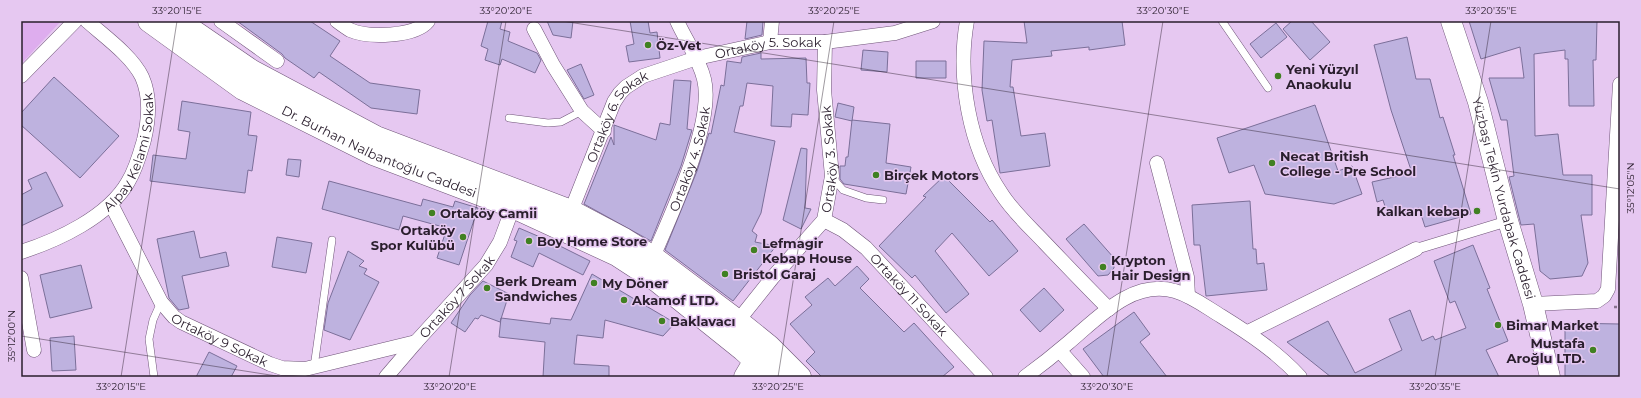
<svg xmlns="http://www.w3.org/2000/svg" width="1641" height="398" font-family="Montserrat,sans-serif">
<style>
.green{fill:#deadee}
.building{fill:#beb2df;stroke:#7b6f99}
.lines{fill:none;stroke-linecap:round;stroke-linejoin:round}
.service-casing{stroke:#6f5478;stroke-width:8}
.pedestrian-casing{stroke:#6f5478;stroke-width:11}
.minor-casing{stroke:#6f5478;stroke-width:15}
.secondary-casing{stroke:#6f5478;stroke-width:21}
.primary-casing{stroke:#6f5478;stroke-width:23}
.path{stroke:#87728e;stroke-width:2.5;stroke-dasharray:3 3;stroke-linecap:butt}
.service{stroke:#fff;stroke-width:7}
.pedestrian{stroke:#fff;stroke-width:10}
.minor{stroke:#fff;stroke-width:14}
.secondary{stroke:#fff;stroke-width:20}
.primary{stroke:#fff;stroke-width:22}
.ticks{fill:none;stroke:#2a1e2d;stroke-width:1;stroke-opacity:0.45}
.poi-dot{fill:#408122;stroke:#e6c8f1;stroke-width:1.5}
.labels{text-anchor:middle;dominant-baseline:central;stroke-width:3;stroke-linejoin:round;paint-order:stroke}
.poi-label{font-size:13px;font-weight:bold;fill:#2a1e2d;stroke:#e6c8f1;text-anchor:start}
.street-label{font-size:13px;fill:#2a1e2d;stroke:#e6c8f1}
.neatline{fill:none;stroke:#2a1e2d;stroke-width:1.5}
.ticks-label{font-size:10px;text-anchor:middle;fill:#2a1e2d}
</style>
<rect width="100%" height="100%" fill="#e6c8f1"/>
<path class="green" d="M21 21H61L21 64Z"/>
<path class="building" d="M237 21H310L340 41 330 56 370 83 420 90 417 114 371 108 319 72 314 78 285 58 282 54Z
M488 21H502L500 29 510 32 508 41 537 53 541 60 535 73 502 59 500 65 485 60 488 49 481 46Z
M547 21H573L571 38 553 35Z
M630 21H648L650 33 657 32 660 58 629 62 626 46 634 44Z
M747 21H763L762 35 745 39Z
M1024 21H1122L1125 45 1089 50V47L1051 51 1052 56 1012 60 1010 87H1013L1021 136 1045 133 1050 166 1000 173 992 120 987 121 982 90 984 41 1027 43Z
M1292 21H1311L1330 42 1310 60 1283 29Z
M1469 21H1597L1596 60H1593L1594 106H1569L1568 59H1565V50L1534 54 1535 136 1558 134 1563 175H1592V215H1581L1588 263 1582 276 1550 279 1540 271 1534 224 1521 225 1509 177 1514 176 1507 120H1501L1489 78H1524L1520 47 1481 59Z
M1276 23 1287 37 1261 58 1250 44Z
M1407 37 1416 79H1430L1440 118 1443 117 1455 155H1453L1471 214 1425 227 1419 208 1388 216 1383 200 1377 202 1372 182 1412 173 1391 110 1374 45Z
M863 50 888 52 887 72 861 70Z
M761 53V59L806 58 807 83H810L808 115 792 114 791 127 771 126 773 86 747 83 743 106H740L734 132 775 141 761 213 752 231 757 235 755 242 776 246 733 301 665 250 697 171 709 133 711 134 721 85 724 86 727 61 741 63 742 57Z
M916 61H946V78H916Z
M581 64 594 95 584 99 567 70Z
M54 77 119 136 80 178 21 125V113Z
M674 80 691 81 687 129 692 130 681 166 651 241 584 204 611 137 614 145V125L656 140 660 123 670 125Z
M182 101 251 112 248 135 257 136 252 171 248 170 245 193 150 181 153 155 186 159 190 132 178 130Z
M838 103 854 107 852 121 835 117Z
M1315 105 1338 171 1352 166 1362 194 1334 204 1265 194 1254 165 1229 173 1217 138Z
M852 120 890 124 886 163 911 167 906 194 844 184 840 179V166H845L846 157H848Z
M801 148 807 149 805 208 811 209 801 229 783 220Z
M288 159 301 160 299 177 286 175Z
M46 172 63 206 21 226V195L32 189 28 180Z
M944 176 990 222 992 220 1018 251 989 276 952 233 935 251 969 294 946 313 915 275 912 278 879 246 926 197 923 196Z
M329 181 421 206 423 199 453 207 455 201 478 208 459 265 437 258 447 228 403 216 399 230 322 209Z
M1250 201 1253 249H1256L1257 264 1264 263 1267 290 1206 296 1200 245H1194L1192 205Z
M1084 224 1114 258V268L1108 275 1098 276 1066 239Z
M519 228 554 243 590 261 583 275 539 253 533 267 511 257 517 241 514 240Z
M194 231 200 258 226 252 229 266 182 276 189 308 179 310 169 298 157 239Z
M277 237 312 243 306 273 272 267Z
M1473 245 1490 288 1487 289 1508 341 1486 350 1499 377H1331L1287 342 1328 321 1355 373 1402 350 1389 319 1410 310 1422 341 1433 336 1435 340 1466 328 1455 301 1450 303 1434 261Z
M348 251 364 261 359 266 367 269 364 274 379 282 350 340 324 330 328 303Z
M81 265 92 308 50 318 40 275Z
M857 266 869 279 860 288 904 332 914 323 954 367 942 377H822L806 361 815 352 790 324 812 305 805 297 828 278 835 286Z
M592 274 675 323 663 336 605 320 603 338 577 335 574 364 609 366V377H543L545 342 499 337 501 318 550 324 551 318 571 320Z
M483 281 509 294 500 322 481 315 478 319 475 318 465 332 451 323 470 295Z
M1044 288 1064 310 1040 332 1020 310Z
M1134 312 1150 334 1140 342 1167 377H1104L1083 349Z
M1565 323 1620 324V377L1565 376Z
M74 336 76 370 52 371 50 338Z
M209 352 237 366 231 377H196Z"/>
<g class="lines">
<g class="service-casing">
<path id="service" d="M1222 21 1268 88
M509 118 548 123 561 122 582 111
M832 177 843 190 866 198 883 200
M314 367 332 240
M154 377 149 339 153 320 161 302"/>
</g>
<g class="pedestrian-casing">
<path id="pedestrian" d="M1416 249 1508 221"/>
</g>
<g class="minor-casing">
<g id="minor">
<path d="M221 21 277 61"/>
<path d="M337 21C341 24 345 27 350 30 368 38 415 37 428 21"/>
<path d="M967 21C957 77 969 146 1001 193 1013 212 1030 227 1045 243 1066 265 1087 287 1109 309"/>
<path d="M534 29 553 65 582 111 604 131"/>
<path d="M770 42 772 21"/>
<path d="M21 76 75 21"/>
<path d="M1157 163 1187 277 1188 296"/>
<path id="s1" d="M111 204 161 302 174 317 181 322 270 364 282 368 305 369 416 342"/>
<path id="s2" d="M571 211 614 102 620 93 626 87 643 76 697 58 770 42H825L895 33 933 21"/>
<path id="s3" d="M824 220 843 230 866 248 986 377"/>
<path id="s4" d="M21 252C58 240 108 217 128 182 136 169 140 154 144 140 149 119 151 97 142 77 132 56 104 36 87 21"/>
<path id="s5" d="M653 257C671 215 715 122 704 79 699 58 686 41 677 21"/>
<path d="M21 278 34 350"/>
<path d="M1533 304 1597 301 1604 296 1608 289 1620 84"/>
<path id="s6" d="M733 327 773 277 824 220 832 176 824 90 825 42"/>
<path d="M1248 332 1416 249"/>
<path d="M1060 351 1083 377"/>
<path id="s7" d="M386 377 416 342 486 265 500 242 513 207"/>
<path d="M1025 377C1040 366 1054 355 1068 343 1098 318 1132 279 1175 291 1192 296 1206 307 1221 316 1250 334 1277 352 1300 377"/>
</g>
</g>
<g class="secondary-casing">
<g id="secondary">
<path id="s8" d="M1451 21 1478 102 1508 221 1533 304 1550 377"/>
</g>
</g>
<g class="primary-casing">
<g id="primary">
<path id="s9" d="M149 21 243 89 373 154 513 207 617 255 657 281 743 350 773 377"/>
<path d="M179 21 252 71 376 137 571 211 624 239 653 257 738 321 769 346 800 377"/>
<path d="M745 377 755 360 765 349"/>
</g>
</g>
<path class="path" d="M1614 307H1620"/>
<use href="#service" class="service"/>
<use href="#pedestrian" class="pedestrian"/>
<use href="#minor" class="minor"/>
<use href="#secondary" class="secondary"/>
<use href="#primary" class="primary"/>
</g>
<path class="ticks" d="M562 21 1620 189M21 336 283 377M121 377 177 21M449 377 506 21M778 377 834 21M1107 377 1163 21M1435 377 1491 21"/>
<g class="poi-dot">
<circle cx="648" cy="45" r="4"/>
<circle cx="1278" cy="76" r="4"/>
<circle cx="1272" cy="163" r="4"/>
<circle cx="876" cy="175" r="4"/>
<circle cx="1477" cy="211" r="4"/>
<circle cx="432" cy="213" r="4"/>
<circle cx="463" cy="237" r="4"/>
<circle cx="529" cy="241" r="4"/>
<circle cx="754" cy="250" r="4"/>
<circle cx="1103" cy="267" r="4"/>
<circle cx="725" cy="274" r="4"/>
<circle cx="594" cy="283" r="4"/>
<circle cx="487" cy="288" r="4"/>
<circle cx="624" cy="300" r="4"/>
<circle cx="662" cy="321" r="4"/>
<circle cx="1498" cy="325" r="4"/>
<circle cx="1593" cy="350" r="4"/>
</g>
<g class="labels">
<g class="poi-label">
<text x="656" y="45">Öz-Vet</text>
<text x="1286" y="69">Yeni Yüzyıl<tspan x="1286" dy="15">Anaokulu</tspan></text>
<text x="1280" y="156">Necat British<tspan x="1280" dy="15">College - Pre School</tspan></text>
<text x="884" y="175">Birçek Motors</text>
<text x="1469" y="211" text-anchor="end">Kalkan kebap</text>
<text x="440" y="213">Ortaköy Camii</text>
<text x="455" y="230" text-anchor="end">Ortaköy<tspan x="455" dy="15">Spor Kulübü</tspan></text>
<text x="537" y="241">Boy Home Store</text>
<text x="762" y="243">Lefmagir<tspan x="762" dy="15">Kebap House</tspan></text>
<text x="1111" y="260">Krypton<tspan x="1111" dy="15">Hair Design</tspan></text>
<text x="733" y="274">Bristol Garaj</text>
<text x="495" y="281">Berk Dream<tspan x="495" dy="15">Sandwiches</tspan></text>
<text x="602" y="283">My Döner</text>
<text x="632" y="300">Akamof LTD.</text>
<text x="670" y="321">Baklavacı</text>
<text x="1506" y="325">Bimar Market</text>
<text x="1585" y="343" text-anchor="end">Mustafa<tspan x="1585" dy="15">Aroğlu LTD.</tspan></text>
</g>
<g class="street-label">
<text stroke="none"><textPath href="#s2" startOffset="286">Ortaköy 5. Sokak</textPath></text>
<text stroke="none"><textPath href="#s2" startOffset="107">Ortaköy 6. Sokak</textPath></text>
<text stroke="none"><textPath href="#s4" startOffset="159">Alpay Kelami Sokak</textPath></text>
<text stroke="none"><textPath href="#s9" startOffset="266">Dr. Burhan Nalbantoğlu Caddesi</textPath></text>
<text stroke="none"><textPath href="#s5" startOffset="105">Ortaköy 4. Sokak</textPath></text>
<text stroke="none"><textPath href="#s6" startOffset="202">Ortaköy 3. Sokak</textPath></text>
<text stroke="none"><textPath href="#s8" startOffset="185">Yüzbaşı Tekin Yurdabak Caddesi</textPath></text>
<text stroke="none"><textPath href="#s3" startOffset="114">Ortaköy 11 Sokak</textPath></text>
<text stroke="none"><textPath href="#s7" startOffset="107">Ortaköy 7 Sokak</textPath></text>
<text stroke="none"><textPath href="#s1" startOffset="181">Ortaköy 9 Sokak</textPath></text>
</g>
</g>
<rect width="1641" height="398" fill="none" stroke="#e6c8f1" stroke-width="44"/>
<rect x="22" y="22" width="1597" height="354" class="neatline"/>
<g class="ticks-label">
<text x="177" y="14">33°20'15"E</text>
<text x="506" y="14">33°20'20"E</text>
<text x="834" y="14">33°20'25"E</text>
<text x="1163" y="14">33°20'30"E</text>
<text x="1491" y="14">33°20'35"E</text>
<text transform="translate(1630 188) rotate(-90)" y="4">35°12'05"N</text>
<text transform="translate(11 336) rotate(-90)" y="4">35°12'00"N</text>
<text x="121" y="390">33°20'15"E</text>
<text x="450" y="390">33°20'20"E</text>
<text x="778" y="390">33°20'25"E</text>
<text x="1107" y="390">33°20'30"E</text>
<text x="1435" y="390">33°20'35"E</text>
</g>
</svg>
